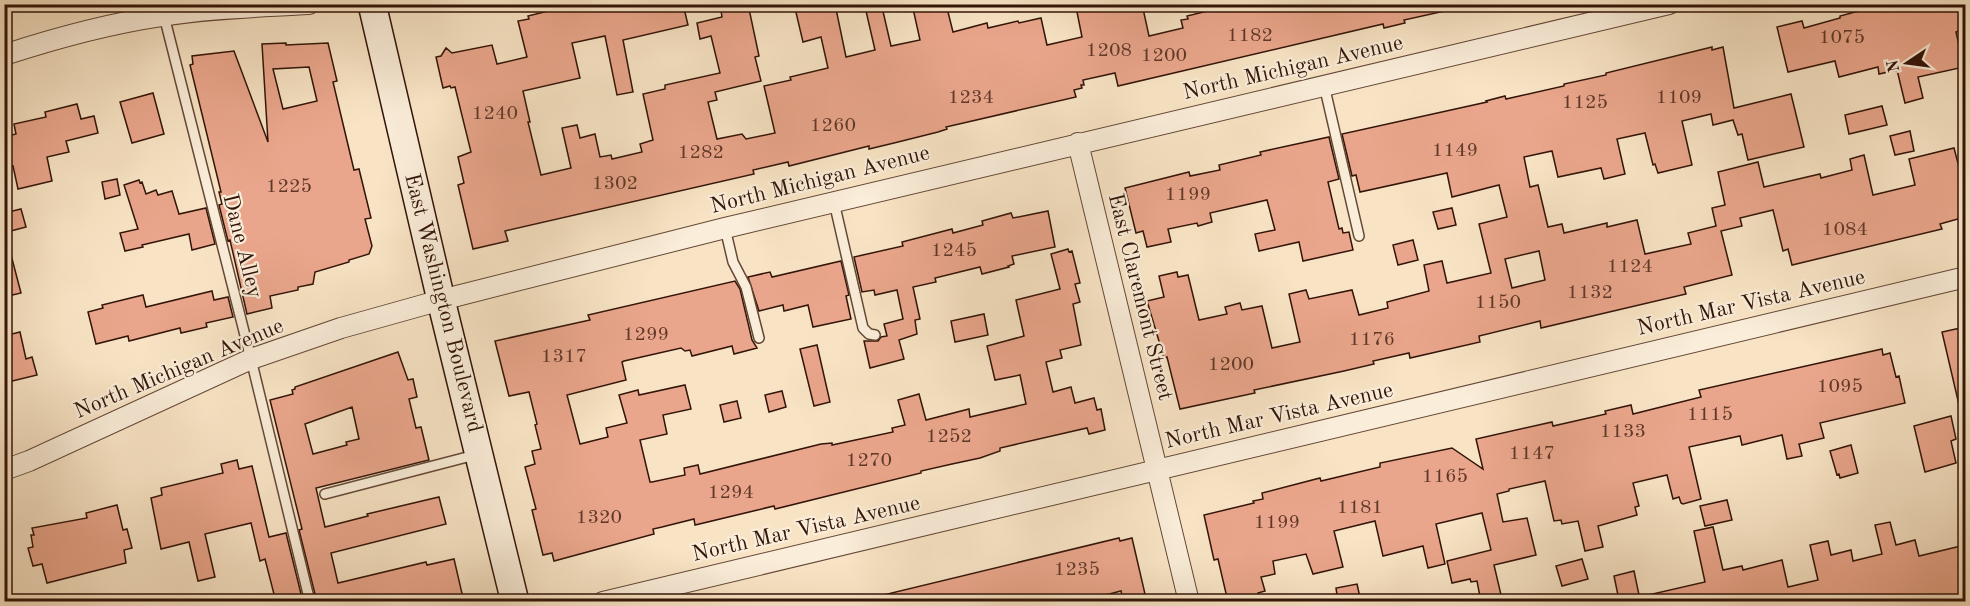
<svg xmlns="http://www.w3.org/2000/svg" width="1970" height="606" font-family="'Old Standard TT',serif">
<style>
.building{fill:#eaa68c;stroke:#321408;stroke-width:1.5;fill-rule:evenodd}
.lines{fill:none;stroke-linecap:round;stroke-linejoin:round}
.service-casing{stroke:#644837;stroke-width:12}
.minor-casing{stroke:#644837;stroke-width:22}
.secondary-casing{stroke:#321408;stroke-width:30}
.service{stroke:#faedd9;stroke-width:9}
.minor{stroke:#faedd9;stroke-width:20}
.secondary{stroke:#faedd9;stroke-width:27}
.labels{text-anchor:middle;dominant-baseline:central;stroke-width:4.5;stroke-linejoin:round;paint-order:stroke}
.number-label{font-size:20px;fill:#603829}
.street-label{font-size:22px;fill:#321408;stroke:#faedd9}
</style>
<rect width="100%" height="100%" fill="#f8e4c5"/>
<filter id="stains"><feTurbulence type="fractalNoise" baseFrequency=".00333" numOctaves="4"/><feColorMatrix values="0 0 0 0 .2 0 0 0 0 .09 0 0 0 0 .02 0 0 0 .5 -.17"/></filter>
<radialGradient id="worn" r=".72"><stop offset=".6" stop-color="#630" stop-opacity="0"/><stop offset="1" stop-color="#630" stop-opacity=".3"/></radialGradient>
<path class="building" d="M576 4H580L581 11 610 4H683L688 25 623 40 633 92 617 95 605 36 572 43 580 78 523 91 530 122H528L541 175 571 168 562 128 577 125 580 138 595 134 600 157 611 155 612 159 642 152 640 144 653 140 643 94 665 89V85L720 73 711 36 700 39 697 23 722 17 720 4H748L759 56 755 57 761 81 715 92 717 100 708 102 717 139 742 134 746 139 775 133 764 86 791 80 790 77 828 68 821 37 803 42 794 4H835L846 57 875 50 866 11 882 7 891 46 920 40 912 4H946L953 32 987 23 988 28 1018 21 1019 23 1041 18 1047 45 1082 37 1076 7 1086 4H1142L1149 36 1183 28 1181 20 1188 19 1187 16 1236 4H1444L1445 11 1404 20 1405 23 1384 28 1383 24 1118 86 1115 73 1083 80 1084 85H1081L1082 88 1074 90 1076 97 946 127 947 129 938 132 894 143 869 149V146L789 166 788 162 753 170 754 174 505 231 508 241 473 249 458 185 464 183 458 157 471 152 455 87 451 88 450 86 443 88 436 57 441 56 446 48 452 53 492 45 497 64 527 57 518 21 529 19 528 16Z
M1885 4H1965V29L1956 32 1964 67 1918 77 1923 98 1905 103 1897 70 1879 74 1878 67 1839 77 1835 61 1788 72 1777 27 1802 21 1804 28 1840 18V16Z
M286 43V45L328 43 337 81 333 82 354 170 359 169 371 218 365 219 372 246 369 254 349 260V262L315 272 313 284 298 287V290L270 296 272 308 247 314 230 240 228 241 219 205 222 204 219 192H221L190 65 193 64 192 56 234 51 268 142 262 44ZM309 67 317 101 283 109 273 69Z
M1712 47V50L1723 47 1734 108 1791 94 1804 147 1748 160 1742 134 1738 135 1733 120 1713 125 1711 114 1682 121 1692 165 1658 173 1655 164 1653 165 1645 133 1617 139 1625 174 1604 179 1601 168 1558 177 1552 151 1524 157 1530 187 1538 185 1548 227 1562 224 1564 233 1607 223V227L1637 220 1645 254 1691 244 1688 233 1716 226 1712 208 1725 205 1718 172 1758 162 1764 187 1820 174 1821 178 1852 170 1850 159 1864 155 1873 195 1915 185 1909 159 1954 148 1960 171 1965 170V217L1940 224 1942 229 1792 265 1788 249 1783 251 1773 210 1740 218 1742 226 1721 231 1732 275 1684 287 1686 294 1541 328 1540 321 1479 336 1480 342 1410 358 1409 353 1373 361 1374 364 1344 371 1254 390 1255 393 1180 409 1167 357 1164 358 1147 301 1164 297 1159 276 1177 272 1178 277 1188 275 1199 320 1227 314 1225 307 1240 303 1242 310 1262 306 1272 348 1300 342 1289 294 1306 290 1309 299 1352 290 1359 315 1388 308 1387 302 1429 291 1424 265 1442 261 1447 283 1491 273 1479 224 1507 217 1499 185 1452 197 1447 173 1360 192 1356 175 1352 176 1342 134 1487 102 1486 101 1505 96 1506 99 1564 86V84L1606 75V73ZM1539 251 1545 280 1512 288 1505 259Z
M153 93 164 134 132 143 120 102Z
M77 104 81 119 94 116 98 133 66 141 69 152 47 157 52 181 18 189 13 166 4 168V137L16 134 14 124 46 117 45 112Z
M1882 106 1887 125 1849 134 1845 115Z
M1910 131 1914 151 1895 155 1890 136Z
M1329 137 1339 179 1328 182 1339 229 1342 228 1343 233 1349 232 1353 250 1303 261 1299 242 1259 251 1255 234 1275 230 1267 200 1210 213 1212 222 1198 226 1197 223 1168 229 1171 242 1147 247 1143 231 1136 233 1125 188 1189 172 1190 176 1220 170 1219 165 1261 155 1260 152Z
M117 179 120 195 105 199 102 182Z
M139 180 140 183 142 182 146 194 156 190 158 195 172 191 179 214 206 208 215 244 192 250 189 234 142 245 143 247 125 251 120 233 138 229 124 185Z
M1452 208 1456 225 1438 229 1433 212Z
M21 209 26 227 7 232 4 213Z
M1048 211 1055 247 1012 256 1014 264 1008 266 1009 267 982 274 980 267 935 278 936 282 913 287 920 319 915 320 917 334 899 340 904 359 870 368 864 341H878L881 337 887 336 884 324 903 319 897 290 875 295 874 290 862 292 854 257 903 246 902 242 952 229 953 233 983 225 982 221 1011 213 1013 218Z
M1413 240 1418 260 1398 265 1393 245Z
M1068 249 1069 252 1072 251 1080 283 1075 284 1080 302 1073 304 1081 345 1060 350 1062 358 1046 362 1053 392 1071 387 1075 403 1094 398 1097 410 1101 409 1105 430 1089 434 1087 428 1000 448V451L980 458 952 464 921 471V473L775 509 774 506 695 525 694 519 662 527 653 529 654 534 554 561 552 553 543 555 532 510 536 509 525 467 535 464 532 451 541 449 535 425 537 424 529 392 509 396 495 341 590 320 588 315 735 281 740 289 752 340 757 348 734 354 732 346 692 356 690 350 685 351 681 348 624 361 622 362 626 380 567 395 580 444 608 437 606 428 627 423 619 395 638 390 639 395 685 385 691 409 663 415 667 434 640 440 650 482H652L685 475 684 468 698 465 700 474 821 444 832 443V445L893 432 892 428 905 425 898 400 919 394 926 420 969 409 970 417 1026 404 1020 375 995 380 987 346 1024 336 1016 300 1060 289 1051 254Z
M10 251 21 293 4 297V252Z
M841 261 849 295 846 296 851 319 813 327 808 305 784 311 783 305 759 311 748 277 770 272 772 277Z
M212 291 214 300 228 297 233 317 206 323 207 327 181 333 180 328 129 341 128 336 96 344 88 312 103 308 102 305 143 295 146 307Z
M984 314 988 335 955 342 951 321Z
M1965 327V404L1959 405 1942 332Z
M20 332 26 359 32 357 37 375 4 383V336Z
M817 345 830 402 814 406 800 349Z
M1882 349 1883 355 1890 353 1896 377 1899 376 1905 403 1820 423 1824 438 1799 444 1802 456 1787 459 1782 435 1742 445 1740 436 1689 447 1701 499 1683 504 1681 503 1679 497 1673 499 1667 475 1633 483 1639 506 1635 507 1637 515 1598 526 1603 547 1585 551 1578 521 1562 524 1561 520 1554 521 1545 481 1509 489V491L1497 494 1503 522 1527 518 1536 555 1494 565 1502 599 1481 602 1477 581 1471 582 1470 579 1452 583 1447 561 1491 550 1482 513 1436 524 1445 564 1428 568 1423 546 1383 556 1375 521 1334 531 1343 567 1313 574 1306 554 1273 561 1275 574 1261 577 1265 591 1258 593 1260 602H1228L1218 559 1214 560 1204 515 1254 503 1253 501 1263 499 1262 493 1320 478 1321 481 1380 467V463L1452 448 1483 469 1476 439 1552 422 1553 426 1606 414 1605 411 1631 405 1633 414 1701 397 1699 390Z
M398 352 408 380 413 379 417 397 409 399 416 428 421 427 429 460 316 488 325 527 368 516 367 514 439 497 446 524 331 553 338 583 426 562 427 565 454 559 464 602H317L299 530 302 529 270 400 293 394 292 390 295 389V387ZM352 407 359 439 346 442 347 445 313 454 305 424Z
M782 391 786 407 769 412 765 395Z
M737 401 741 418 724 422 720 405Z
M1951 416 1956 439 1951 441 1956 463 1925 472 1914 426Z
M1851 445 1858 473 1840 478 1839 474 1837 475 1830 451Z
M237 460 239 469 252 466 269 537 286 533 303 602H276L265 559 260 561 251 523 205 534 215 577 198 581 189 542 161 549 151 498 162 495 161 488 223 473 221 464Z
M1727 500 1732 520 1705 526 1700 506Z
M117 505 123 530 127 529 132 548 124 550 126 563 47 583 42 564 33 566 28 548 33 547 31 535H34L32 528 87 518 86 513Z
M1890 522 1896 545 1915 540 1919 556 1965 545V602H1649L1648 595 1705 582 1694 531 1713 527 1723 570 1742 566 1743 570 1782 560 1788 587 1818 580 1810 545 1828 541 1831 555 1851 550 1853 561 1882 554 1875 525Z
M1119 538 1120 541 1132 538 1145 594 1142 595 1143 602 1123 601 1121 591 1079 602H879V596Z
M1582 559 1588 579 1562 586 1556 566Z
M1634 571 1639 595 1619 600 1614 576Z
M1357 584 1361 602H1338L1336 588Z"/>
<g class="lines">
<g class="service-casing">
<path id="service" d="M161 4 251 359 310 602
M1324 85 1359 236
M834 202 863 328 869 334 875 335
M725 228 733 262 746 287 759 338
M325 494 475 455"/>
</g>
<g class="minor-casing">
<path id="minor" d="M4 55C56 38 107 24 161 16 210 8 260 7 309 4
M1078 143 1189 602
M4 470 29 461 251 359 341 328 441 300 725 228 1669 4
M603 602 1966 277"/>
</g>
<g class="secondary-casing">
<path id="secondary" d="M372 4 441 300 515 602"/>
</g>
<use href="#service" class="service"/>
<use href="#minor" class="minor"/>
<use href="#secondary" class="secondary"/>
</g>
<g class="labels">
<g class="number-label">
<text x="1250" y="36">1182</text>
<text x="1842" y="38">1075</text>
<text x="1109" y="51">1208</text>
<text x="1164" y="56">1200</text>
<text x="971" y="98">1234</text>
<text x="1679" y="98">1109</text>
<text x="1585" y="103">1125</text>
<text x="495" y="114">1240</text>
<text x="833" y="126">1260</text>
<text x="1455" y="151">1149</text>
<text x="701" y="153">1282</text>
<text x="615" y="184">1302</text>
<text x="289" y="187">1225</text>
<text x="1188" y="195">1199</text>
<text x="1845" y="230">1084</text>
<text x="954" y="251">1245</text>
<text x="1630" y="267">1124</text>
<text x="1590" y="293">1132</text>
<text x="1498" y="303">1150</text>
<text x="646" y="335">1299</text>
<text x="1372" y="340">1176</text>
<text x="564" y="357">1317</text>
<text x="1231" y="365">1200</text>
<text x="1840" y="387">1095</text>
<text x="1710" y="415">1115</text>
<text x="1623" y="432">1133</text>
<text x="949" y="437">1252</text>
<text x="1532" y="454">1147</text>
<text x="869" y="461">1270</text>
<text x="1445" y="477">1165</text>
<text x="731" y="493">1294</text>
<text x="1360" y="508">1181</text>
<text x="599" y="518">1320</text>
<text x="1277" y="523">1199</text>
<text x="1077" y="570">1235</text>
</g>
<g class="street-label">
<text transform="translate(1293 68) rotate(-13)">North Michigan Avenue</text>
<text transform="translate(820 180) rotate(-14)">North Michigan Avenue</text>
<text transform="translate(242 246) rotate(76)">Dane Alley</text>
<text transform="translate(1140 297) rotate(76)">East Claremont Street</text>
<text transform="translate(443 303) rotate(76)">East Washington Boulevard</text>
<text transform="translate(1751 303) rotate(-13)">North Mar Vista Avenue</text>
<text transform="translate(179 369) rotate(-23)">North Michigan Avenue</text>
<text transform="translate(1279 416) rotate(-13)">North Mar Vista Avenue</text>
<text transform="translate(806 529) rotate(-13)">North Mar Vista Avenue</text>
</g>
</g>
<rect width="1970" height="606" fill="none" stroke="#f8e4c5" stroke-width="24"/>
<rect x="6" y="6" width="1958" height="594" fill="none" stroke="#321408" stroke-width="3"/>
<rect x="12" y="12" width="1946" height="582" fill="none" stroke="#321408" stroke-width="1.5"/>
<g transform="translate(1907 63) rotate(257)" stroke="#faedd9" stroke-width="4.5" paint-order="stroke">
<path d="M0-4.5L10 22L0 15L-10 22Z" fill="#321408"/>
<text y="-9" font-size="16" font-weight="bold" text-anchor="middle" fill="#321408">N</text>
</g>
<rect width="100%" height="100%" filter="url(#stains)"/>
<rect width="100%" height="100%" fill="url(#worn)"/>
</svg>
